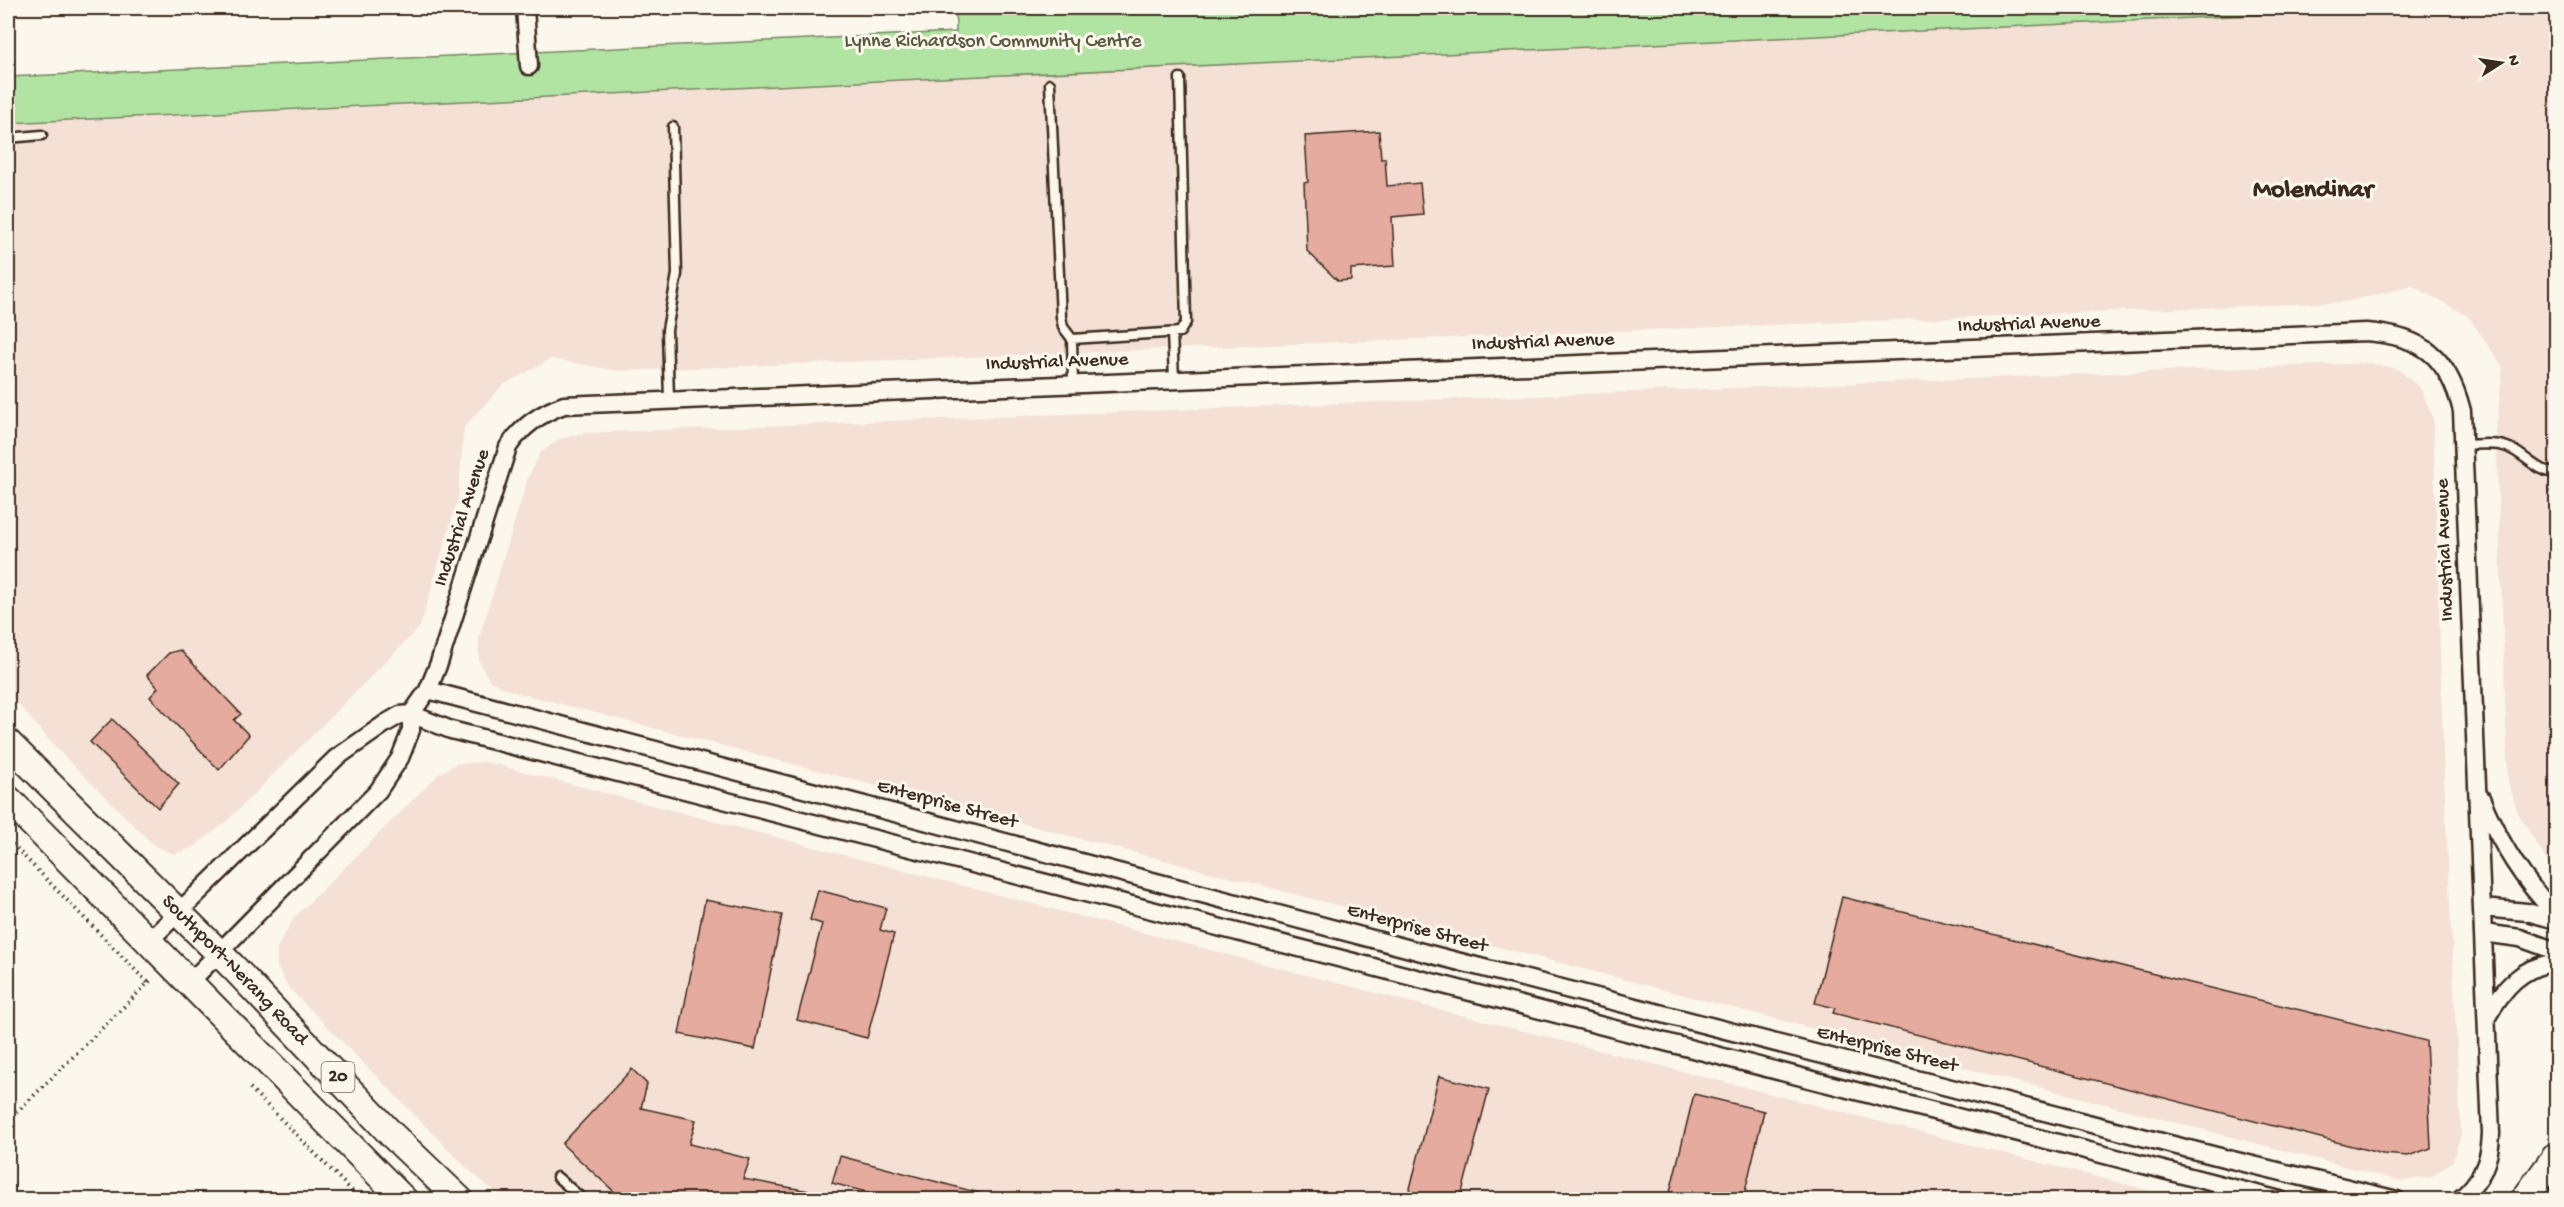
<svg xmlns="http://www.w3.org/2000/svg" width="2564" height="1207" font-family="'Gochi Hand',sans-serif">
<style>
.built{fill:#f4e0d5}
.green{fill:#b1e3a3;stroke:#768660;stroke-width:1.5}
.building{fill:#e4ab9e;stroke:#3b2a1e;stroke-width:1.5}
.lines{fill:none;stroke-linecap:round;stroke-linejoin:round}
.service-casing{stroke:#3b2a1e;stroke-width:13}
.minor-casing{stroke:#3b2a1e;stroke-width:21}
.primary-casing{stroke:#3b2a1e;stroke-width:30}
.path{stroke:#3b2a1e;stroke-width:4;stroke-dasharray:1.5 4.5;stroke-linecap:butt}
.service{stroke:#fbf7ec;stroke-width:8}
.minor{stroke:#fbf7ec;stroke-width:16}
.primary{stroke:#fbf7ec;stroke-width:26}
.labels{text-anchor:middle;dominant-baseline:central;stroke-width:6;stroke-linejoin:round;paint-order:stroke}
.shield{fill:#fbf7ec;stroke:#75685c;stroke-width:1.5}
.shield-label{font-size:18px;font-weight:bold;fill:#3b2a1e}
.park-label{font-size:20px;fill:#58583f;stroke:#fbf7ec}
.street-label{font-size:20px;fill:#3b2a1e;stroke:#fbf7ec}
.district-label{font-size:26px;font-weight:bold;fill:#3b2a1e;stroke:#fbf7ec}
</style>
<rect width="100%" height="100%" fill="#fbf7ec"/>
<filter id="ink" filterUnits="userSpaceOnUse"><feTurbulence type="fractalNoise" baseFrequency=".0167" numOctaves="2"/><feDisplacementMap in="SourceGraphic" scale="12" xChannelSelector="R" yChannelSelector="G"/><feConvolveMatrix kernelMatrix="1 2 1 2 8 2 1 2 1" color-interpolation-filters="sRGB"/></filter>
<g filter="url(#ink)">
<path class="built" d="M2391 8H2556V871L2550 866 2518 813 2508 782 2496 432 2503 367 2468 316 2413 286 2345 302 619 371 551 359 503 385 464 427 458 498 420 627 226 822 194 847 174 854 155 846 56 748 8 692V123Z
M2370 363 2398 369 2421 389 2433 418 2444 779 2461 1133 2453 1161 2431 1177 2401 1181 511 691 490 681 479 661V638L528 478 540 453 560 439 585 433Z
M486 762 1445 1011 2183 1199H504L469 1170 289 988 277 967V948L294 918 440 773 456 764Z"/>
<path class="green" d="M956 8H2400L8 123V77L956 32Z"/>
<path class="building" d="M1379 131 1381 159 1385 158 1387 186 1420 183 1423 214 1392 217 1395 266 1351 269V280L1338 281 1307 251 1304 183 1308 182 1305 136Z
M180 650 241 714 234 720 249 735 219 770 150 697 158 688 147 675 169 653Z
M112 719 179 784 158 808 90 742Z
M818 890 886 908 880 930 894 934 867 1038 797 1020 822 924 810 920Z
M1842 897 2426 1041 2431 1148 2408 1156 2383 1154 1833 1013 1835 1008 1815 1003Z
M705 900 782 915 755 1049 679 1034Z
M632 1069 647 1084 641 1108 696 1120 689 1144 750 1159 743 1179 809 1191V1200H638L618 1195 562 1144Z
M1439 1076 1489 1089 1460 1200H1407Z
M1694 1094 1764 1111 1743 1200H1668Z
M840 1156 983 1194V1200H880L881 1196 832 1183Z"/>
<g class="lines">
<g class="service-casing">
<path id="service" d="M1050 84 1061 317 1063 327 1072 339 1180 332 1186 322 1180 78
M8 138 42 135
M1172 333 1174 379
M1072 339 1073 383
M669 399 667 330 677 274 673 127
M2463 445C2476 445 2494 442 2507 447 2525 454 2535 471 2556 473
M557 1177 584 1200"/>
</g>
<g class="minor-casing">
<path id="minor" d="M525 8 529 66
M428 690 1437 956 2224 1158 2397 1200
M2481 798C2499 842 2523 881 2556 914
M2482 908 2527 912 2556 920
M2483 933 2520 938 2556 951
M149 941 336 758 386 723 400 715 411 714 451 730 2280 1200
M190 982 378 791 400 758 411 730V714L428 690 439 663 508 447C522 426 541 413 564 405L2366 332C2422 336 2448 356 2462 411L2491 1134C2490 1162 2481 1182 2459 1200
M2487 1017C2503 989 2522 965 2556 963"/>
</g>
<g class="primary-casing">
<g id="primary">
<path id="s1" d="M8 743 235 969 391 1134 460 1200"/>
<path d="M8 799 404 1200"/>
<path d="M2524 1200 2556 1156"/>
</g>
</g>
<path class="path" d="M8 840 148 983
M250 1088 361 1200
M8 1121 152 979"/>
<use href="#service" class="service"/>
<use href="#minor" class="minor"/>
<use href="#primary" class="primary"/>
</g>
</g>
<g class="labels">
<rect class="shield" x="321.5" y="1062" width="33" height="30" rx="4.5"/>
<g class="shield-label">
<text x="338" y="1077">20</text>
</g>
<g class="park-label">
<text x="993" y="42">Lynne Richardson Community Centre</text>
</g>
<g class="street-label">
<text transform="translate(2029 325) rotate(-2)">Industrial Avenue</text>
<text transform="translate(1543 343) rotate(-2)">Industrial Avenue</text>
<text transform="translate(1057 363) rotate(-2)">Industrial Avenue</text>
<text transform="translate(463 518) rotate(-72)">Industrial Avenue</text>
<text transform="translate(2446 550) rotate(-92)">Industrial Avenue</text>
<text transform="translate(947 805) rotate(15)">Enterprise Street</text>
<text transform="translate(1417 929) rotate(15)">Enterprise Street</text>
<text stroke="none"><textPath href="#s1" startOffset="321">Southport-Nerang Road</textPath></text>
<text transform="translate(1887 1050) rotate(14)">Enterprise Street</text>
</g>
<g class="district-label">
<text x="2313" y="191">Molendinar</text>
</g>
</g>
<rect width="2564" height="1207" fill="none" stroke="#fbf7ec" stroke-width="30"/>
<rect x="15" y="15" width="2534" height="1177" fill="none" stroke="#3b2a1e" stroke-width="2" filter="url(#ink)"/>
<g transform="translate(2501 63) rotate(78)" stroke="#fbf7ec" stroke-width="4.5" paint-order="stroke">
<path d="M0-4.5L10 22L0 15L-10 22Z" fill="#3b2a1e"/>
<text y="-9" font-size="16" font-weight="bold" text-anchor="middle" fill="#3b2a1e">N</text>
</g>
</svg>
